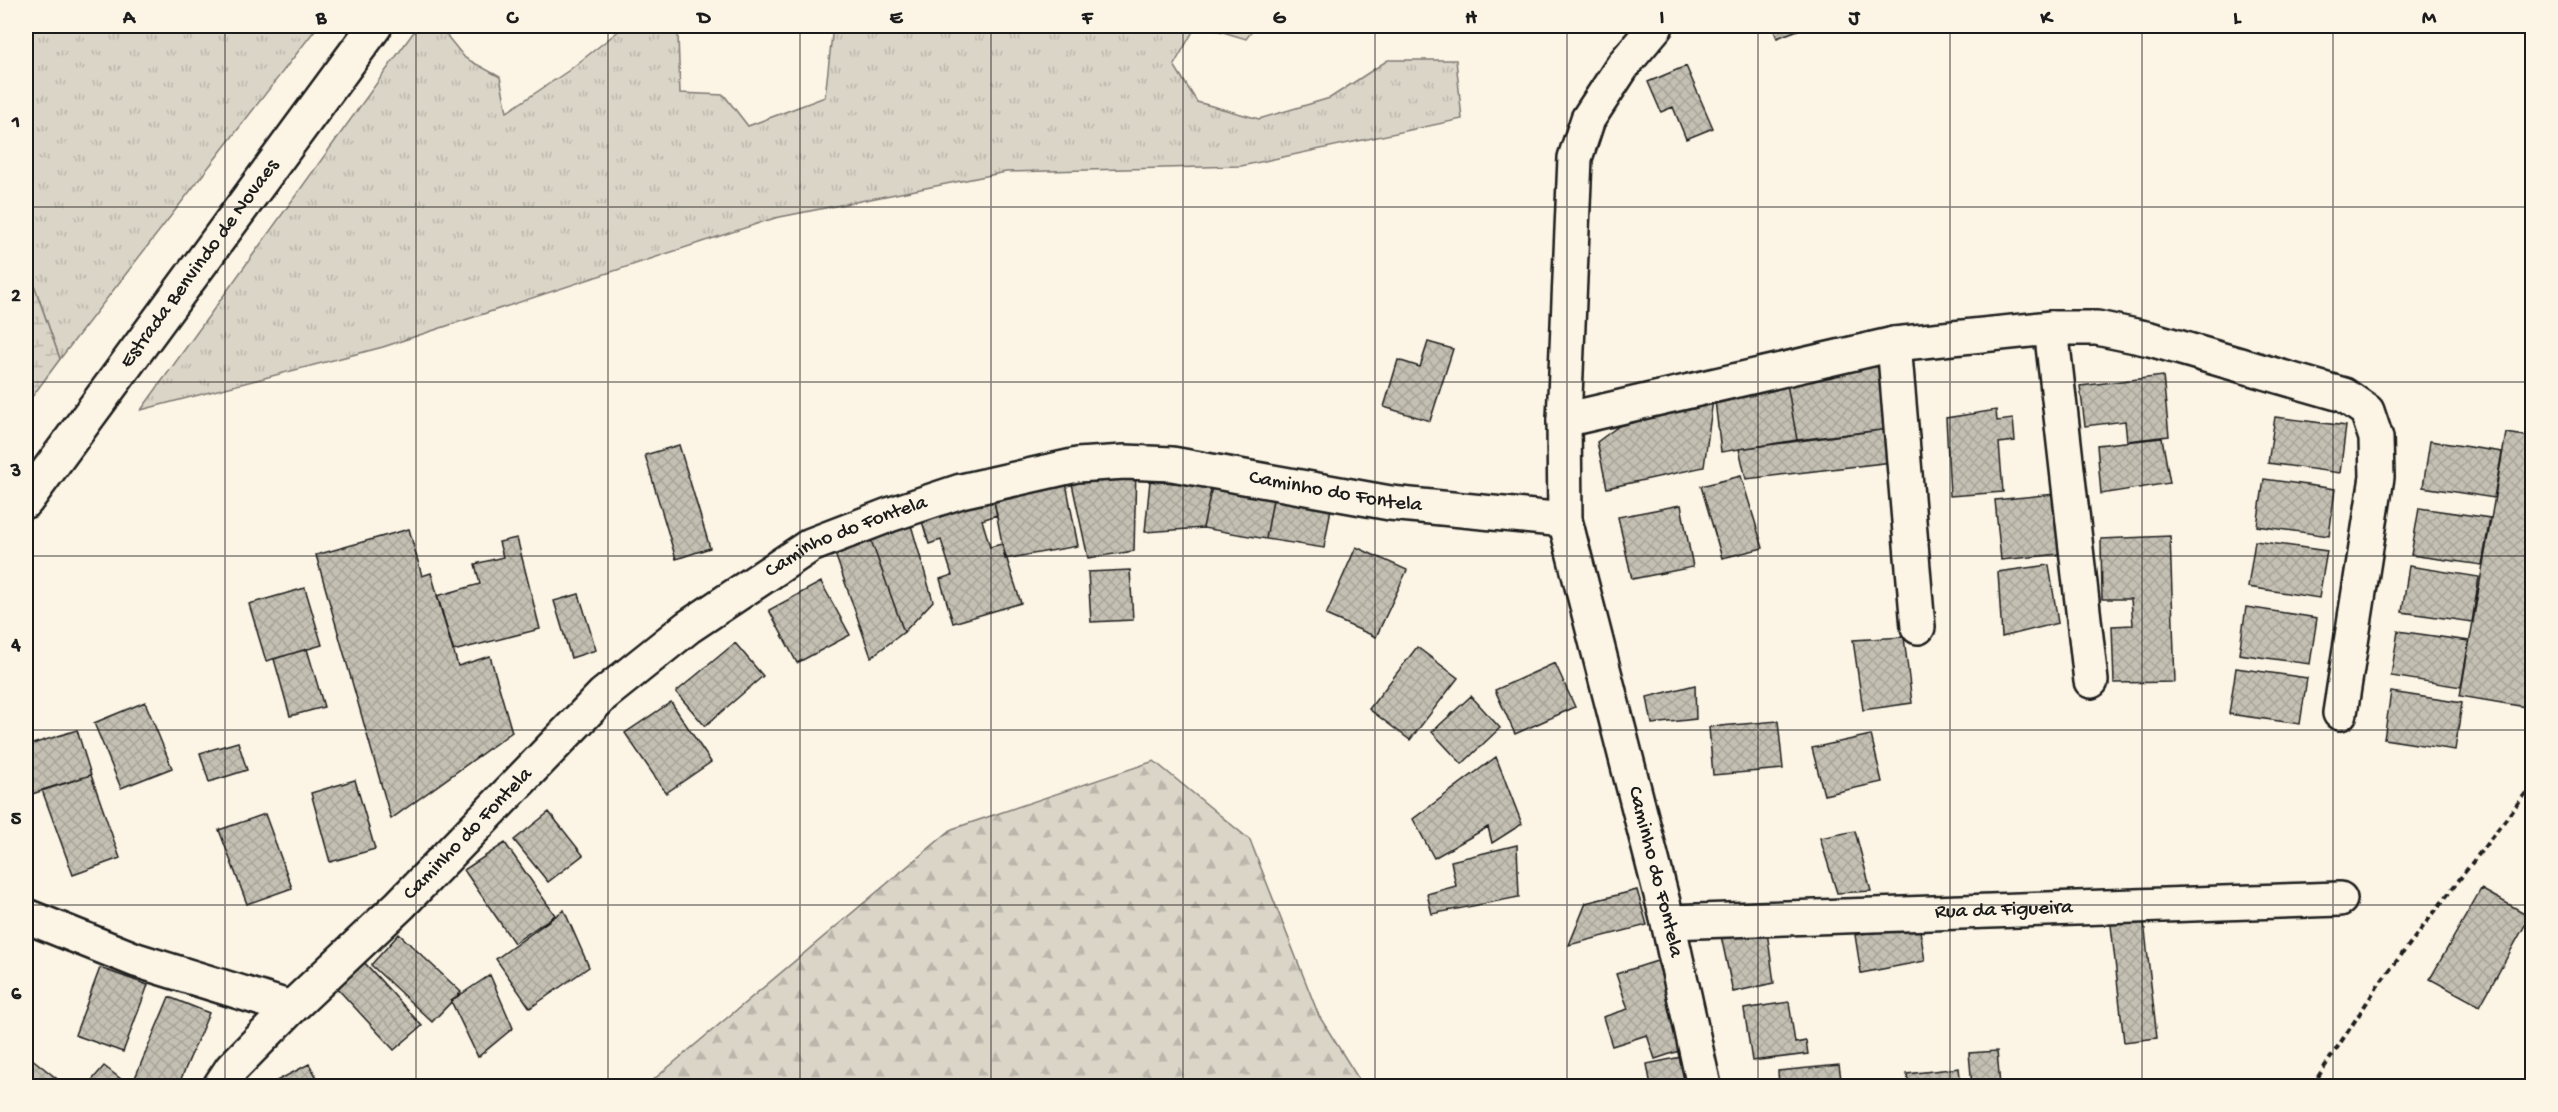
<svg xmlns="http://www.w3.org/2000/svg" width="2558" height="1112" font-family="'Gochi Hand',sans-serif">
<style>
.grass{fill:url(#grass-tufts);stroke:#7c7872;stroke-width:1.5}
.forest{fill:url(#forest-firs);stroke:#7c7872;stroke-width:1.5}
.wetland{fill:url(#wetland-marsh);stroke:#7c7872;stroke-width:1.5}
.building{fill:url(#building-cross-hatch);stroke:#1c1c1c;stroke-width:1.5}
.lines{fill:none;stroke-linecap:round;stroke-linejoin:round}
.minor-casing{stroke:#1c1c1c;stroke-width:38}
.path{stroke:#1c1c1c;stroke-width:4;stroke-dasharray:6 4.5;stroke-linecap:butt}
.minor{stroke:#fcf5e5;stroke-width:33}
.grid{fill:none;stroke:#1c1c1c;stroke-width:1.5;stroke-opacity:0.55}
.labels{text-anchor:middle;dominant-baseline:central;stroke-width:4.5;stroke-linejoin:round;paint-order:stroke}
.street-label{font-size:21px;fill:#1c1c1c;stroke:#fcf5e5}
.neatline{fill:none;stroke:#1c1c1c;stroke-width:2}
.grid-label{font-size:20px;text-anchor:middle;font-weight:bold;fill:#1c1c1c}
</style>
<defs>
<pattern id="grass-tufts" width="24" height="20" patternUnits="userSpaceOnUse" patternTransform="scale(1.5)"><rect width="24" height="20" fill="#dbd5c8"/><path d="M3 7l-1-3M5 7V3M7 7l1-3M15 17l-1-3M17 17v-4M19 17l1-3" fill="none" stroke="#bbb6ab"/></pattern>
<pattern id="forest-firs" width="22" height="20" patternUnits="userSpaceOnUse" patternTransform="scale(1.5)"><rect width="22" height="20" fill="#dbd5c8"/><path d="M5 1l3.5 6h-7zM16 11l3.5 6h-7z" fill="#bbb6ab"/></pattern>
<pattern id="wetland-marsh" width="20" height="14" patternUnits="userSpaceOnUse" patternTransform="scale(1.5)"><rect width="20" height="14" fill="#dbd5c8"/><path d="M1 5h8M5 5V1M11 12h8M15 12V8" fill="none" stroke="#bbb6ab"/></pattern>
<pattern id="building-cross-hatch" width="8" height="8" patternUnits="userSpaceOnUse" patternTransform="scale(1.5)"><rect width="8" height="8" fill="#c4c0b3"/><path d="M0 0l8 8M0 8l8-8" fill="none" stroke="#a8a499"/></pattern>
</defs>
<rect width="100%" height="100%" fill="#fcf5e5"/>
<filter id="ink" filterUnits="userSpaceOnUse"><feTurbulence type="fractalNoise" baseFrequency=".0167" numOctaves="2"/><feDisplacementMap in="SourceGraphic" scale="12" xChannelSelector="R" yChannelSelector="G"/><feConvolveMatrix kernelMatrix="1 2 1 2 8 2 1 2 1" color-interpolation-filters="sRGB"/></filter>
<g filter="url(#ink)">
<path class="grass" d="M26 26H318L60 359 26 262Z
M418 26H439L465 58 500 77 507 112 568 71 625 26H669L678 35 680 93 724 95 748 126 825 97 833 26H1196L1174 65 1197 102 1259 119 1330 98 1388 60H1456L1462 119 1241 166 1006 172 775 218 383 347 141 410Z
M1203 26H1256L1246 39Z"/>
<path class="forest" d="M1154 761 1250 840 1319 1016 1363 1086H646L952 829Z"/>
<path class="wetland" d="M26 262 60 359 26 405Z"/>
<path class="building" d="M1772 26H1808L1777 38Z
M1686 66 1713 128 1686 139 1673 107 1661 112 1648 82Z
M1428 342 1453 349 1430 421 1384 407 1398 360 1420 367Z
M1880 366 1889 429 1797 440 1786 378Z
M2163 376 2169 436 2127 441 2125 421 2085 426 2080 386Z
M1786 378 1797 440 1721 452 1714 392Z
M1714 392 1704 467 1607 488 1597 442 1634 415Z
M1996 410 1997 421 2013 419 2015 441 1999 443 2003 492 1950 496 1946 418Z
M2275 417 2346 426 2340 473 2268 463Z
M1889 429 1892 462 1746 479 1739 449Z
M2506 433 2532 437V708L2460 696Z
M2162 438 2170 483 2101 494 2097 445Z
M2430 441 2502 452 2494 498 2423 487Z
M679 445 710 548 676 559 645 455Z
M1136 467 1134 551 1088 558 1071 479Z
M1741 476 1763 548 1722 558 1701 486Z
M2264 479 2335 489 2329 536 2257 526Z
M1150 481 1212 486 1203 528 1145 532Z
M1066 483 1078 546 1005 559 993 496Z
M1212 486 1273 499 1266 539 1203 528Z
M1275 488 1333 497 1324 548 1266 539Z
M2055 494 2061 554 2001 560 1995 500Z
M993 496 997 515 982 520 990 547 1002 544 1021 603 953 623 940 579 952 575 941 540 929 544 920 515Z
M1681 505 1693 567 1632 579 1618 517Z
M2419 508 2490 518 2482 565 2411 555Z
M909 518 933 601 904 632 867 529Z
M409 529 422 576 431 573 458 666 490 656 512 732 391 819 316 555Z
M867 529 904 632 871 657 831 542Z
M2170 536 2175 682 2114 683 2112 626 2133 625 2131 599H2102L2101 539Z
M517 538 540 629 453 651 437 596 480 584 475 564 503 557 499 542Z
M2255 541 2327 551 2319 598 2248 587Z
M1356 547 1407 570 1376 637 1326 615Z
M2049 565 2058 623 2002 637 1998 572Z
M2409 566 2479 577 2472 622 2402 612Z
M1130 570 1133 620 1091 622 1088 572Z
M821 582 850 635 797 663 769 610Z
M305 588 322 645 266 661 249 604Z
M579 594 596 650 571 658 554 601Z
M2246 607 2317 618 2310 664 2239 654Z
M2398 631 2469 641 2461 687 2391 676Z
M1904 637 1912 703 1863 710 1853 640Z
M735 643 763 676 705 726 676 692Z
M1417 647 1458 678 1410 740 1369 709Z
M307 649 324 707 290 716 274 659Z
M1555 663 1575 707 1515 734 1495 690Z
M2236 668 2307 678 2300 724 2229 714Z
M1695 685 1696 719 1652 724 1647 697Z
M2391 692 2462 703 2455 750 2384 739Z
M1471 696 1500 728 1462 764 1432 732Z
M145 702 172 768 121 788 94 723Z
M671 702 711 762 666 793 625 733Z
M1778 721 1783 769 1713 775 1709 727Z
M77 730 91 775 26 796V746Z
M1871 735 1882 782 1824 795 1812 748Z
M238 742 247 770 209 782 200 753Z
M1496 757 1522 824 1492 843 1488 827 1434 858 1413 819Z
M91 775 120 858 73 875 42 790Z
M355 780 375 849 330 862 311 793Z
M549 812 583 855 548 882 514 840Z
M265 814 292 888 247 904 219 830Z
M1855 831 1871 891 1837 893 1820 838Z
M505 843 555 915 514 943 464 870Z
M1517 845 1519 897 1432 914 1427 894 1456 886 1451 861Z
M2481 889 2530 916 2480 1006 2430 979Z
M1637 890 1647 925 1569 945 1586 903Z
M564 910 589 967 530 1008 496 959Z
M2143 913 2157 1038 2124 1042 2110 916Z
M1766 924 1774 983 1733 992 1720 931Z
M1919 925 1925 961 1861 973 1855 935Z
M399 934 461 992 432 1022 371 965Z
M1657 961 1685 1049 1655 1059 1647 1035 1612 1046 1603 1017 1628 1009 1616 974Z
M364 962 422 1026 394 1050 336 987Z
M100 968 148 985 123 1052 75 1035Z
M490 975 513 1028 478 1057 451 1001Z
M169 997 209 1013 178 1086H136L132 1085Z
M1789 1002 1795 1043 1806 1041 1808 1054 1752 1061 1744 1009Z
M1997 1051 2000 1086H1972L1969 1053Z
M26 1054 66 1086H26Z
M1686 1056 1692 1086H1651L1647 1064Z
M309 1064 322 1086H267Z
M1839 1065 1842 1086H1779L1778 1071Z
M104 1066 130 1086H87Z
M1959 1068 1961 1086H1909L1907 1074Z"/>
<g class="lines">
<g class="minor-casing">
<g id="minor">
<path id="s1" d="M1656 26 1624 64 1588 119 1575 158 1564 420 1565 520 1668 922 1704 1086"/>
<path d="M2051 328 2091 681"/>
<path d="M1894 344 1918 627"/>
<path d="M1564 420 1894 344 2051 328H2097L2150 339 2344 395 2367 411 2376 438 2377 477 2340 713"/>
<path id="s2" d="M26 501 375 26"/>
<path d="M26 916 136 960 291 1008"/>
<path id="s3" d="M1668 922 2340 899"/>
<path id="s4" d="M220 1086 232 1068 291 1008 400 905 603 695 688 627 811 545 889 515 961 491 1077 465 1125 462 1172 464 1390 503 1565 520"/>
</g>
</g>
<path class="path" d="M2312 1086 2379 984 2532 785"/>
<use href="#minor" class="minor"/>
</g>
</g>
<path class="grid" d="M225 26V1086M416 26V1086M608 26V1086M800 26V1086M991 26V1086M1183 26V1086M1375 26V1086M1567 26V1086M1758 26V1086M1950 26V1086M2142 26V1086M2333 26V1086M26 207H2532M26 382H2532M26 556H2532M26 730H2532M26 905H2532"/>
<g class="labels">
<g class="street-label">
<text stroke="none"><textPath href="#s2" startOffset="294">Estrada Benvindo de Novaes</textPath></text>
<text stroke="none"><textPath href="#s4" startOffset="1344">Caminho do Fontela</textPath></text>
<text stroke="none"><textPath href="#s4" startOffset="840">Caminho do Fontela</textPath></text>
<text stroke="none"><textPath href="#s4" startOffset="354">Caminho do Fontela</textPath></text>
<text stroke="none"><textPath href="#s1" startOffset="882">Caminho do Fontela</textPath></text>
<text stroke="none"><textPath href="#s3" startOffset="336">Rua da Figueira</textPath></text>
</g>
</g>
<rect width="2558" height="1112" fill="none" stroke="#fcf5e5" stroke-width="66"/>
<rect x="33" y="33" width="2492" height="1046" class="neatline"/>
<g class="grid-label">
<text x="129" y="23">A</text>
<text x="321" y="23">B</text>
<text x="512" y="23">C</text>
<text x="704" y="23">D</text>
<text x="896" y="23">E</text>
<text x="1087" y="23">F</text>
<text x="1279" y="23">G</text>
<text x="1471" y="23">H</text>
<text x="1662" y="23">I</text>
<text x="1854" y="23">J</text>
<text x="2046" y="23">K</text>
<text x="2237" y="23">L</text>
<text x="2429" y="23">M</text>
<text x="16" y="127">1</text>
<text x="16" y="301">2</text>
<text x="16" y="476">3</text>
<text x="16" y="650">4</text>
<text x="16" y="824">5</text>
<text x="16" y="999">6</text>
</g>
</svg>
